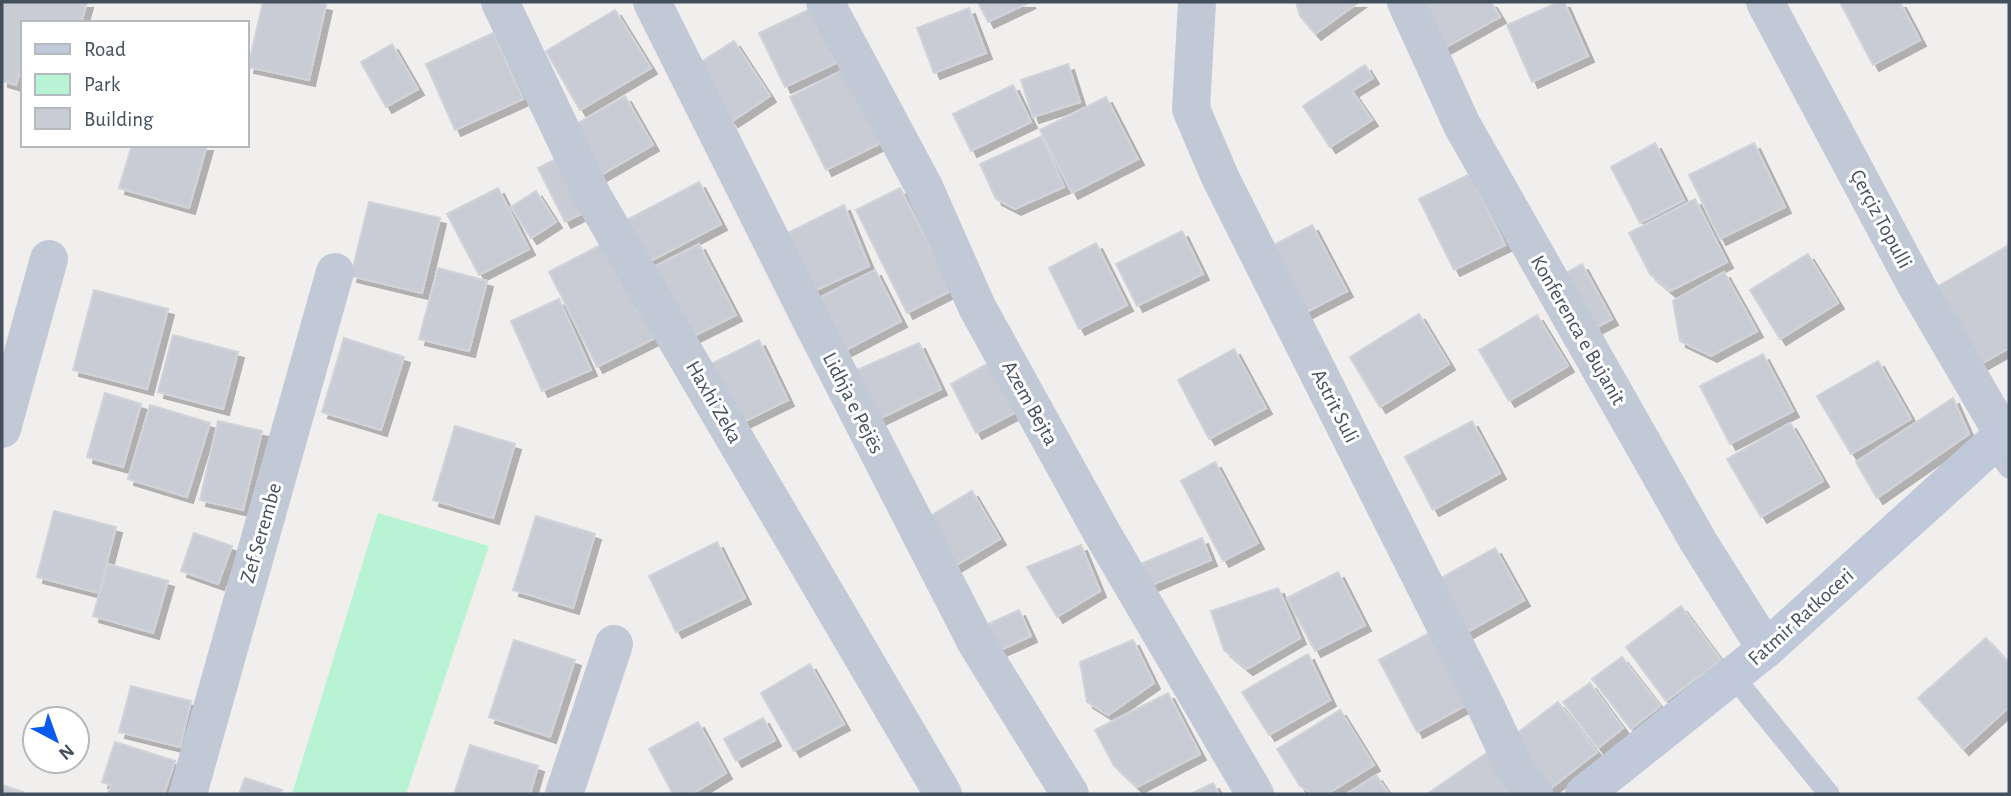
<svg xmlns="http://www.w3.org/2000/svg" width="2011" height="796" font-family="'Alegreya Sans',sans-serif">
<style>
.green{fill:#b8f3d3}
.building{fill:#c9ccd4;stroke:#d1d3da;stroke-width:2;filter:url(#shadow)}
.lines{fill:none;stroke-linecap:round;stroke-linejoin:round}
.lane{stroke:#c0c9d5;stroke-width:21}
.street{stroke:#c0c9d5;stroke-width:38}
.secondary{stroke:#bfc9d9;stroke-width:38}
.labels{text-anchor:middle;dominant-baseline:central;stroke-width:6;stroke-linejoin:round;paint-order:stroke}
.street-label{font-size:21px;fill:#444f5d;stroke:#fff}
</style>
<defs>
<filter id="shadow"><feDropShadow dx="6" dy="6" stdDeviation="0" flood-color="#0004"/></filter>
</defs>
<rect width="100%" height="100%" fill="#f1eeee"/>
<path class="green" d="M378 513 489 546 406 794H292Z"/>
<path class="building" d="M2 2H87L81 23H23V61L16 85 2 81Z
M263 2H312L326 5 309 80 248 67Z
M978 2H1030L988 22Z
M1296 2H1359L1315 34 1300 16Z
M1426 2H1491L1500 17 1439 51Z
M1559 2H1564L1588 56 1532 82 1507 25Z
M1840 2H1900L1920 40 1873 65Z
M969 8 986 53 934 73 917 28Z
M810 9 836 63 785 87 759 33Z
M615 10 651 68 580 110 546 51Z
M493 33 523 99 455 130 426 64Z
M734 41 770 96 732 121 695 66Z
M392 44 418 89 386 107 361 62Z
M1068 64 1080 102 1033 117 1021 80Z
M1365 65 1373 78 1352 91 1372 120 1330 147 1303 106Z
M845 69 881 143 826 170 790 97Z
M1013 85 1031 122 971 151 953 114Z
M625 96 653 145 594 179 566 130Z
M1106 97 1138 159 1072 193 1040 130Z
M1042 136 1064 187 1015 209 996 199 980 164Z
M1655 143 1684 200 1640 223 1611 167Z
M1754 143 1785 207 1720 239 1689 175Z
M132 145H207L189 208 119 188Z
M564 155 591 209 565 222 538 168Z
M1470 174 1505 245 1454 270 1419 199Z
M699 182 721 224 645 264 623 222Z
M498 188 529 249 479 275 447 214Z
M900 188 952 290 907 313 856 210Z
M536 191 556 222 531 238 511 207Z
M1695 199 1727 262 1670 291 1650 274 1629 233Z
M369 202 440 218 422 293 351 276Z
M844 205 869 266 814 291 786 234Z
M1312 225 1347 291 1299 316 1264 250Z
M1182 231 1203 274 1137 306 1116 264Z
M606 242 655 338 597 367 549 272Z
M1096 243 1127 305 1079 329 1049 268Z
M699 244 736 315 690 338 654 267Z
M2009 245V348L1972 369 1928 292Z
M1808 254 1838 303 1780 339 1750 290Z
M1582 264 1612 319 1586 333 1555 279Z
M438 268 487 281 469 351 419 339Z
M875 270 901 321 846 350 819 298Z
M1724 272 1757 331 1711 356 1680 341 1673 301Z
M94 290 168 309 147 389 73 370Z
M559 299 591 370 542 391 511 321Z
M1419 314 1449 364 1380 407 1350 357Z
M1537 315 1568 366 1509 401 1479 350Z
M173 335 238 352 223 409 158 392Z
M344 338 404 357 381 430 322 412Z
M759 340 788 400 735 426 707 366Z
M919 343 941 389 877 420 852 372Z
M1234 349 1266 408 1209 439 1178 380Z
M1763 354 1793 411 1730 444 1700 386Z
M1878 361 1911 419 1851 454 1817 396Z
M991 362 1016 412 976 433 951 384Z
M105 393 141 404 123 467 87 457Z
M1953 398 1969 434 1877 498 1856 462Z
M150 405 210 423 187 497 128 479Z
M218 421 262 431 243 510 200 500Z
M1472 421 1500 473 1433 510 1405 457Z
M1790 423 1823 481 1761 517 1727 459Z
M455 426 515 444 493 518 433 500Z
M1215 462 1258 543 1223 561 1181 481Z
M972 491 1000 539 953 567 925 519Z
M54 511 116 527 99 593 37 577Z
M536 516 595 534 573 608 513 590Z
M194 533 232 546 218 584 181 571Z
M1202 538 1211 560 1147 587 1138 565Z
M717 542 745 598 676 632 649 576Z
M1081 545 1100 591 1057 617 1027 567Z
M1495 548 1524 600 1464 634 1434 582Z
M108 564 168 581 153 633 93 616Z
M1338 572 1365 625 1315 651 1287 598Z
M1278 588 1300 638 1247 669 1224 650 1211 611Z
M1681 606 1721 660 1666 701 1626 647Z
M1019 610 1031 636 996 652 984 626Z
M1431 632 1470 703 1417 732 1379 660Z
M1986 638 2009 664V707L1963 749 1918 698Z
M514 640 575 660 550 737 489 717Z
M1133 640 1154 683 1108 715 1087 702 1080 662Z
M1308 654 1330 700 1269 735 1242 692Z
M1622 657 1660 706 1631 729 1592 679Z
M810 664 844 724 794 751 761 693Z
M1590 683 1623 728 1598 748 1563 702Z
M131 686 191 701 180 747 119 732Z
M1168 693 1200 754 1137 787 1114 766 1095 730Z
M1558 702 1597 752 1546 792 1507 741Z
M1340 710 1374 765 1327 794H1313L1300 786 1277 749Z
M763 718 775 740 736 761 724 739Z
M698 722 726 773 692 794H673L649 749Z
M115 742 175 761 164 794H108L111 785 102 782Z
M470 745 538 766 530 794H454Z
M1491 750 1522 794H1427Z
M1376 775 1389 794H1347Z
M245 778 282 790 280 794H239Z
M1213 783 1219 794H1191Z
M2 785 23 792V794H2Z"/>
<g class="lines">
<path class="lane" d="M1992 444 2009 468
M1733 676 1829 794"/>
<path class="street" d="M500 2 593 197 943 794
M652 2 816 330 977 644 1070 794
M825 2 924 187 977 307 1102 533 1255 794
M1197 2 1191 109 1220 177 1486 707 1514 767 1534 794
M1406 2 1462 125 1698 541 1766 649
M1765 2 1916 285 2003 434
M2 429 49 259
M188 794 335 272
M564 794 614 644"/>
<path class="secondary" d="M1584 794 1766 649 2009 429"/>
</g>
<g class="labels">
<g class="street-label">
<text transform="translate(1881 219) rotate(62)">Çerçiz Topulli</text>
<text transform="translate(1578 330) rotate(60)">Konferenca e Bujanit</text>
<text transform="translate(714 402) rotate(60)">Haxhi Zeka</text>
<text transform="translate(853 403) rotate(63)">Lidhja e Pejës</text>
<text transform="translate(1030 403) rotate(61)">Azem Bejta</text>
<text transform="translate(1335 406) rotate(63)">Astrit Suli</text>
<text transform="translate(261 533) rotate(-74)">Zef Serembe</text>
<text transform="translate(1801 617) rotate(-42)">Fatmir Ratkoceri</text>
</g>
</g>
<rect width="2011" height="796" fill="none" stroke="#444f5d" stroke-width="7"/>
<rect x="21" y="21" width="228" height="126" fill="#ffffff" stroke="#b4b9be" stroke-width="2"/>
<rect x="35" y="44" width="35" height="10" fill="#bfc9d9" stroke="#b4b9be" stroke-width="2"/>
<text x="84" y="56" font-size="21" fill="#444f5d">Road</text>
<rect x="35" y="74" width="35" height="21" fill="#b8f3d3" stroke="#b4b9be" stroke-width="2"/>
<text x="84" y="91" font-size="21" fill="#444f5d">Park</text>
<rect x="35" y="108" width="35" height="21" fill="#c9ccd4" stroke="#b4b9be" stroke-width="2"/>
<text x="84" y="126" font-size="21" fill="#444f5d">Building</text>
<g transform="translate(56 740) rotate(139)"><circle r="33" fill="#ffffff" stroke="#b4b9be" stroke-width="2"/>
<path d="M0-5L12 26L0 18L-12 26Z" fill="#095bf0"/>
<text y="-10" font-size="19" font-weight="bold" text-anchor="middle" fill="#444f5d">N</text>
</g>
</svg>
